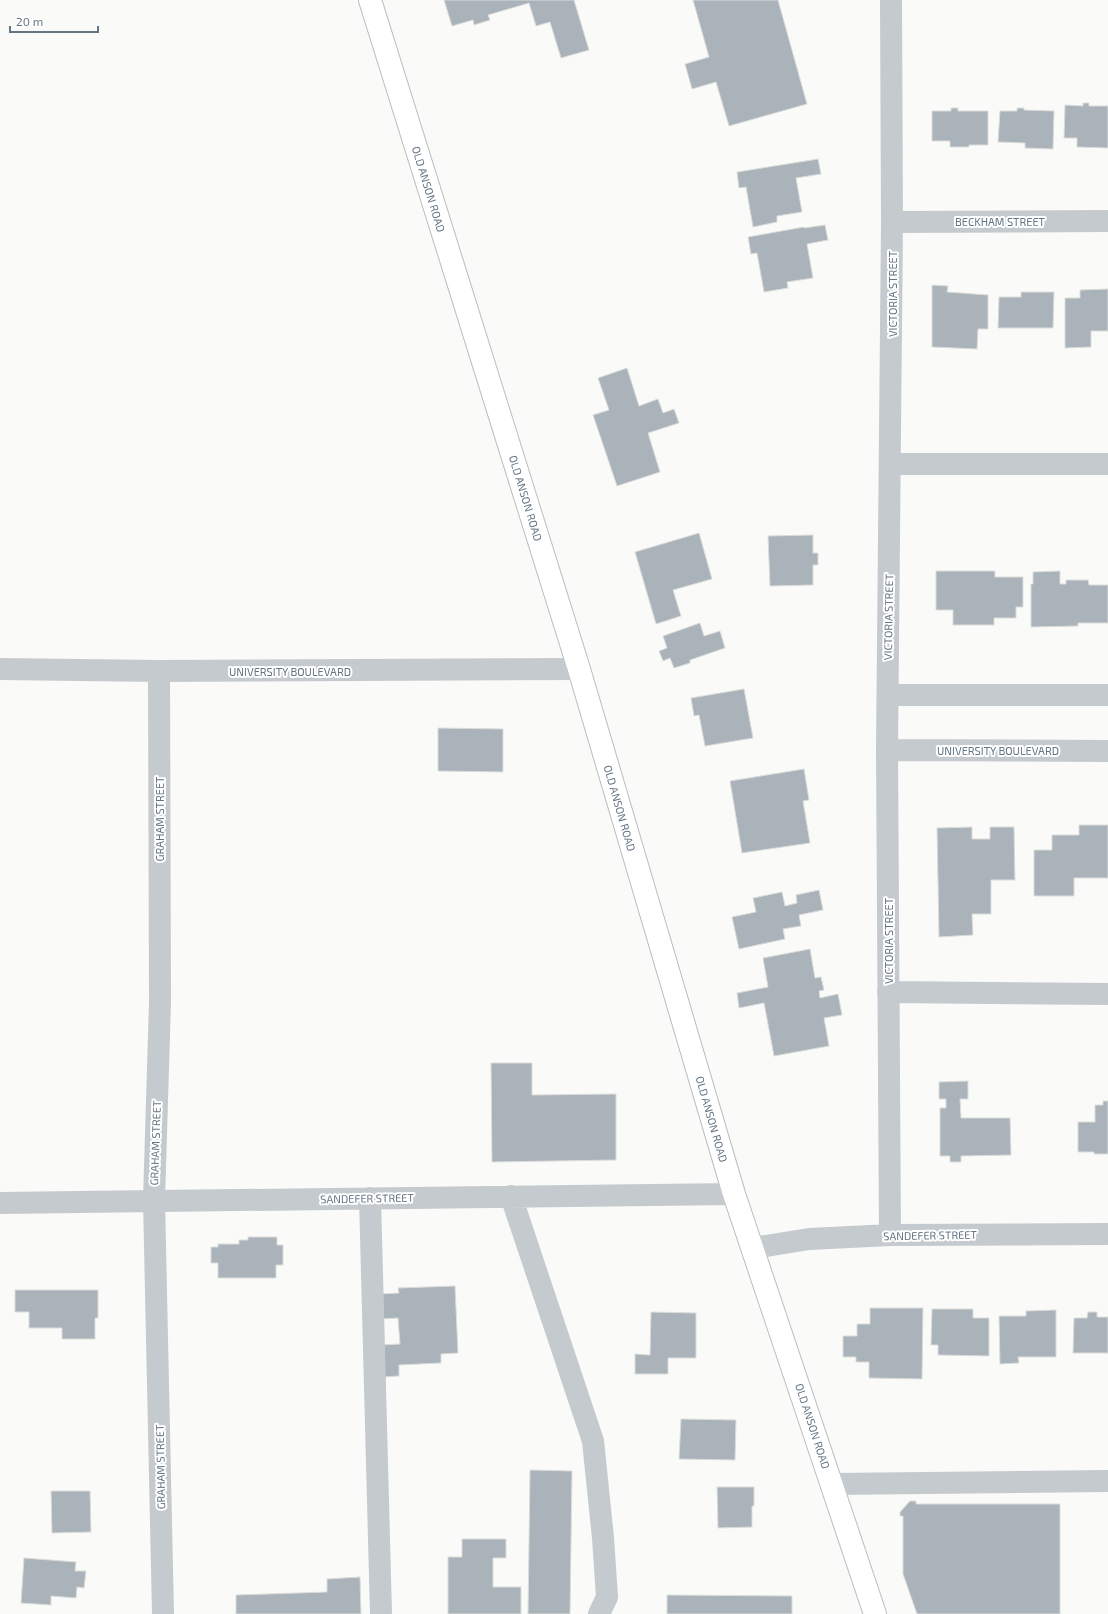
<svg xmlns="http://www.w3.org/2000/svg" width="1108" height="1614" font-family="'Exo 2',sans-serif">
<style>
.building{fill:#aab3ba;stroke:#dcdcda}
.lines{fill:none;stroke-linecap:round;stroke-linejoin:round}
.major-casing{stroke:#b9bdc2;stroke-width:24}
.minor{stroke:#c5cace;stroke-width:22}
.major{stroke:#fff;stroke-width:22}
.labels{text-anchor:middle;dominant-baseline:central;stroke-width:4;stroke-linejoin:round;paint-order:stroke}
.street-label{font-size:11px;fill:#647584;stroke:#fff}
</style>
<rect width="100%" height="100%" fill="#fafaf8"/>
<path class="building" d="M444 0H574L589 50 561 58 550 22 536 26 529 3 488 15 490 20 474 25 473 20 452 26Z
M693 0H778L807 104 729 126 716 82 692 89 685 64 709 57Z
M1083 103H1089V106H1108V148L1077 147V138H1064L1065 105 1083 106Z
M951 108H958V111H988V145H969V147H950V141H932V111H951Z
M1017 108H1024V110L1054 111 1053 149 1025 148V143L998 142 1000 111H1017Z
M818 159 821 174 796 178 802 212 777 216V222L753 227 746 187 739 188 737 172Z
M825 225 828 240 807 244 813 278 787 282 788 288 764 292 757 253 751 254 748 237 804 227V228Z
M932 285 948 286 947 292 988 295V329H978L977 349 932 347Z
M1108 289V331H1091V347L1065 348V298H1080V290Z
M1021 292H1054L1053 328H998L999 297H1021Z
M627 368 639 406 658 399 663 413 674 409 679 423 648 433 660 472 617 486 593 415 609 410 598 378Z
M699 533 712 579 673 590 681 616 656 624 635 552Z
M813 535V553H818V565H813V585L770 586 768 536Z
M936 571H995V577H1023V607H1016V618H994V625H953V610H936Z
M1060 571V584H1066V580H1088L1089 585H1108V623H1078V626L1031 627V584H1033V572Z
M700 623 704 636 720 631 725 648 690 660V663L674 668 670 658 663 661 659 651 667 648 663 636Z
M744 689 753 738 705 746 699 715 694 716 691 698Z
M438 728 503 729V772L438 771Z
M804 769 809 800 803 801 810 843 742 853 730 781Z
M1079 825H1108V878H1074V896H1034V850H1052V835H1079Z
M972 827V839H990V827H1014L1015 880H991V914H972L973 935 939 937 937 828Z
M819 890 823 910 799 915 801 926 783 929 785 939 739 949 732 917 756 912 753 898 782 892 785 906 797 903 796 895Z
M810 949 815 978 821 977 824 990 819 991 820 998 838 994 842 1015 824 1018 829 1046 774 1056 764 1003 739 1008 737 993 768 987 763 958Z
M491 1063H532V1095L616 1094V1160L492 1162Z
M968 1081V1099H960L961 1118H1010L1011 1155 961 1156V1162H950V1156H940V1108H946V1099H939V1082Z
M1103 1101H1108V1154H1094V1152H1078V1122H1095V1105H1103Z
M248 1237H277V1245H283V1265H276V1278H218V1263H211V1247H218V1244H239V1240H248Z
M455 1286 458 1353 441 1354V1363L399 1365V1376L382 1377 381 1345 400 1344 398 1318 381 1319V1294L399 1293 398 1288Z
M15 1290H98V1318H95V1339H62V1328H29V1312H15Z
M870 1308H923L922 1379 869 1378V1362H856V1357H843V1336H857V1324H870Z
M932 1309H973V1318H989V1356L938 1355V1345H931Z
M1056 1310V1357H1018L1019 1363 1000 1364 999 1316H1026V1311Z
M651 1312 696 1313V1358H668V1374H635V1354L650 1355Z
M1088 1312H1097V1317H1108V1353H1073L1074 1318H1087Z
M681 1419 736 1420 735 1460 679 1459Z
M530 1470 572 1471 570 1614H528Z
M717 1487H754V1506H752V1527L718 1528Z
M51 1491H90L91 1532 52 1533Z
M910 1501H916V1504H1060V1614H917L903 1574V1516H900V1512Z
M462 1539H506V1558H493V1587H521V1614H448V1557H462Z
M24 1558 76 1562 75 1571H86L84 1588 77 1587 76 1598 51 1596V1605L21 1603Z
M360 1577 361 1614H236V1595L327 1592V1579Z
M667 1595 792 1596V1614H667Z"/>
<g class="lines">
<g class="major-casing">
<path id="major" d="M370 0 579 669 734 1194 875 1614"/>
</g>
<path class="minor" d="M892 222 1108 221
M890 464H1108
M0 669 159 671 579 669
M159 671 160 1002 154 1200 163 1614
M888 695H1108
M887 750 1108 751
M888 992 1108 994
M511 1196 593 1441 603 1538 607 1597 599 1614
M370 1198 381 1614
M0 1203 734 1194
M890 1235 887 750 892 222 891 0
M753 1248 809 1239 890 1235 1108 1234
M832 1484 1108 1481"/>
<use href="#major" class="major"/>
</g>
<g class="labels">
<g class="street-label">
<text transform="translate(429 189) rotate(73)">OLD ANSON ROAD</text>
<text x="1000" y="221">BECKHAM STREET</text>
<text transform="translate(892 294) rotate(-90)">VICTORIA STREET</text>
<text transform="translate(526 498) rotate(73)">OLD ANSON ROAD</text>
<text transform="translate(888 617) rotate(-89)">VICTORIA STREET</text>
<text x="290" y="671">UNIVERSITY BOULEVARD</text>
<text x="998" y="750">UNIVERSITY BOULEVARD</text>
<text transform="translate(620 808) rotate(74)">OLD ANSON ROAD</text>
<text transform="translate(159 819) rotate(-90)">GRAHAM STREET</text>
<text transform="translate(888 941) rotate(-90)">VICTORIA STREET</text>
<text transform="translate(712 1119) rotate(74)">OLD ANSON ROAD</text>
<text transform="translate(155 1143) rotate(-88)">GRAHAM STREET</text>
<text transform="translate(367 1198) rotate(-1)">SANDEFER STREET</text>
<text transform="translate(930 1235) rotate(-1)">SANDEFER STREET</text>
<text transform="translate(813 1426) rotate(72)">OLD ANSON ROAD</text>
<text transform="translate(160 1467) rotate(-91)">GRAHAM STREET</text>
</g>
</g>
<path d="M10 26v6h88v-6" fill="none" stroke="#647584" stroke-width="2"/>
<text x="16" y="26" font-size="12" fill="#647584" stroke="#ffffff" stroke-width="3" paint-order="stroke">20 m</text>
</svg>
